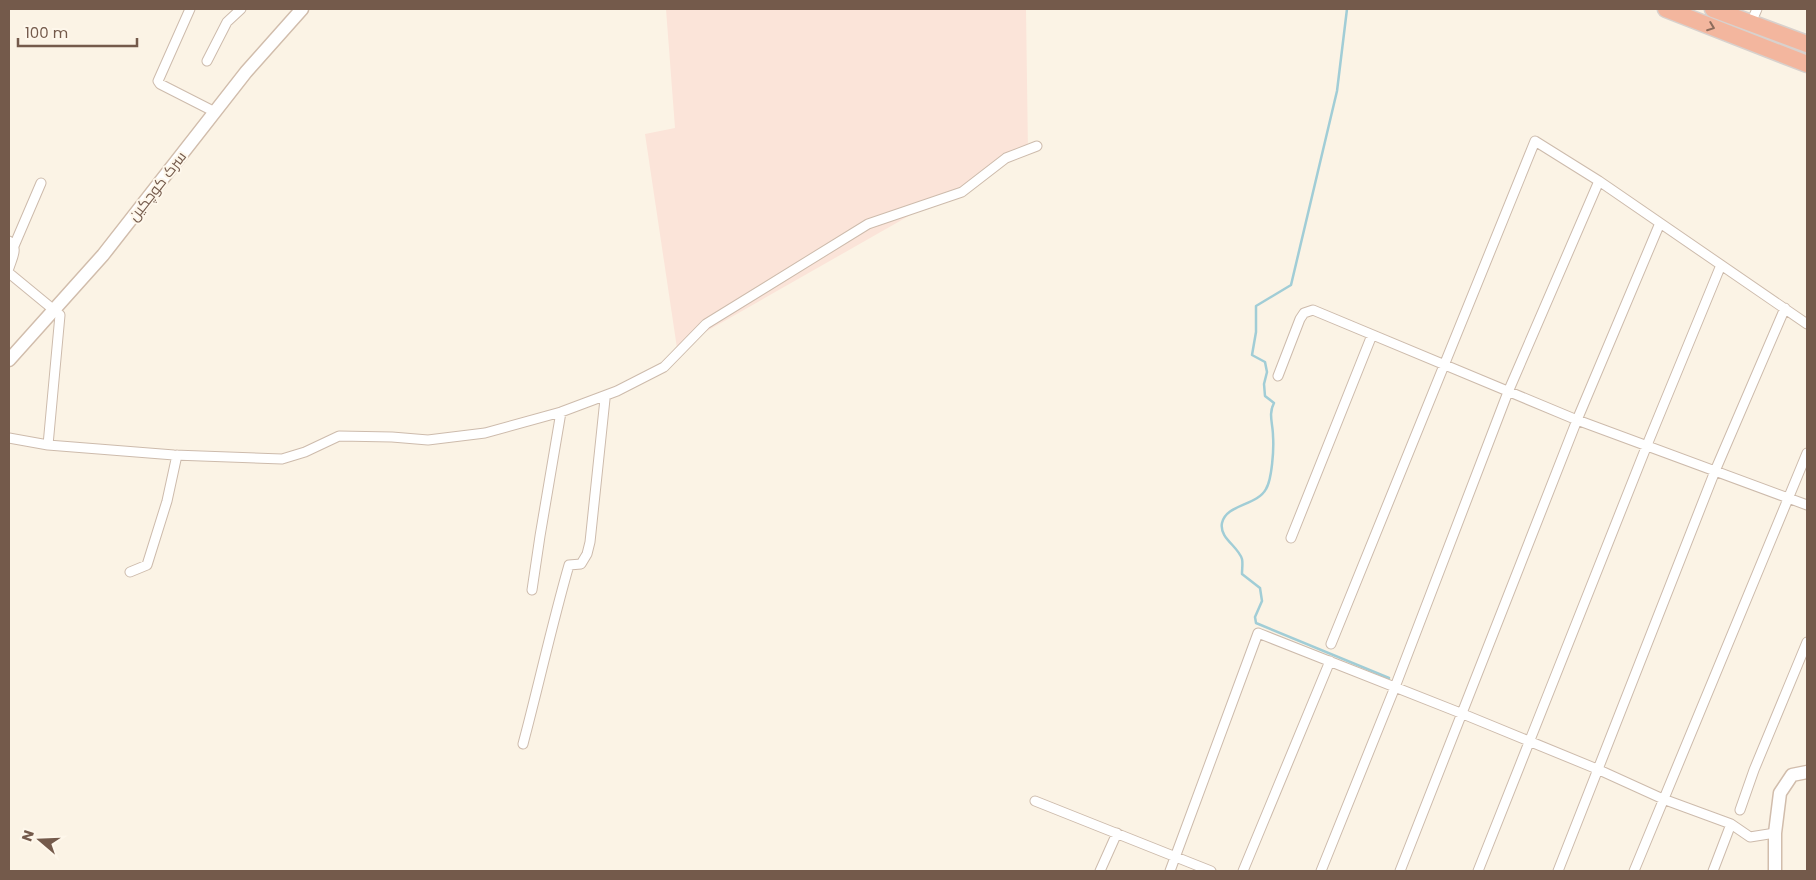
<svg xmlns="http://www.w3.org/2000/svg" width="1816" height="880" font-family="Poppins,Cairo,sans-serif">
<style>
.commercial{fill:#fbe4d9}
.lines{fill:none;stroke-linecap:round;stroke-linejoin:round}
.stream{stroke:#a1cdd6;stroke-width:2.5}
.street-casing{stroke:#cdbbac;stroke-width:11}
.secondary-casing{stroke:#d1bdac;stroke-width:15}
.highway-casing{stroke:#d8d1cd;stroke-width:19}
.street{stroke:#fff;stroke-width:9}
.secondary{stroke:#fff;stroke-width:12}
.highway{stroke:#f3b69e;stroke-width:16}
.oneway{stroke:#8d6c5c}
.labels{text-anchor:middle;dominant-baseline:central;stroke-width:4;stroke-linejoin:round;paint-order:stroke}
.street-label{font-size:15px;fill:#745a4b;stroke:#fef7eb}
</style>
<rect width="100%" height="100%" fill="#fbf3e5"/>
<path class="commercial" d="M666 9H1026L1028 153 1007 160 677 348 645 134 675 128Z"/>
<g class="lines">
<path class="stream" d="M1347 9 1337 91 1291 285 1256 306V332L1252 355 1265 362 1267 372 1264 384 1265 396 1274 403C1268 414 1273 424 1273 436 1274 449 1272 479 1266 489 1257 506 1226 504 1222 523 1219 538 1238 546 1242 559 1243 563 1242 569 1242 574L1260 588 1262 601 1255 617 1256 623 1389 678"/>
<g class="street-casing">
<path id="street" d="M190 9 158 81 160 84 215 112
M1751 23 1757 9
M207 61 227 22 241 9
M9 241C19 247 12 258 9 268
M14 246 41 183
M9 273 60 315 48 445
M1278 376 1300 319 1304 313 1313 310 1577 420 1807 505
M9 438 48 445 174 455 282 459 305 452 339 436 392 437 428 440 485 433 561 412 617 391 664 367 706 324 868 224 962 192 1006 158 1037 146
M1291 538 1372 335
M130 572 147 565 167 501 177 455
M532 590 540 536 561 412
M1331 644 1535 141 1599 181 1807 324
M523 744C539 684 552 624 569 565L581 564 587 554 590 542 605 399 604 396
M1035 801 1211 871
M1740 810 1754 770 1807 642
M1100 871 1117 833
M1170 871 1258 633 1463 714 1597 769 1663 799 1731 824 1750 837 1775 833
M1243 871 1330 661
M1321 871 1395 687 1508 392 1599 181
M1400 871 1577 420 1660 223
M1478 871 1647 445 1721 265
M1558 871 1715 471 1785 308
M1634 871 1807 453
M1713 871 1731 824"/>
</g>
<g class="secondary-casing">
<path id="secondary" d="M9 360 103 255 246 72 302 9
M1775 871V833L1780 793 1792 775 1807 772"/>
</g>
<g class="highway-casing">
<path id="highway" d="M1666 9 1807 64
M1713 9 1807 44"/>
</g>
<use href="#street" class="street"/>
<use href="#secondary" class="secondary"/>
<use href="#highway" class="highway"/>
</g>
<defs><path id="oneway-chevron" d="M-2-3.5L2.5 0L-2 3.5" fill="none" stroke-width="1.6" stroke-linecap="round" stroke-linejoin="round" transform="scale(1.25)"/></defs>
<use class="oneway" href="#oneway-chevron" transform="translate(1711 27) rotate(21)"/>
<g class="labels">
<g class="street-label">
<text transform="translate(157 186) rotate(-52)">سرک کوچکین</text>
</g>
</g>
<rect width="1816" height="880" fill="none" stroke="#745a4b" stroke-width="20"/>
<g transform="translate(40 840) rotate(289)" stroke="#fef7eb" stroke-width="4" paint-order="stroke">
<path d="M0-4L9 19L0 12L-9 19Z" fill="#745a4b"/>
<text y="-8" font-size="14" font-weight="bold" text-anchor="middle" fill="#745a4b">N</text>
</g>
<path d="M18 38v8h119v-8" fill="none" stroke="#745a4b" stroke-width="2.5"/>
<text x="25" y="38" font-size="15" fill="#745a4b" stroke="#fef7eb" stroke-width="4" paint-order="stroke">100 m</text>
</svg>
